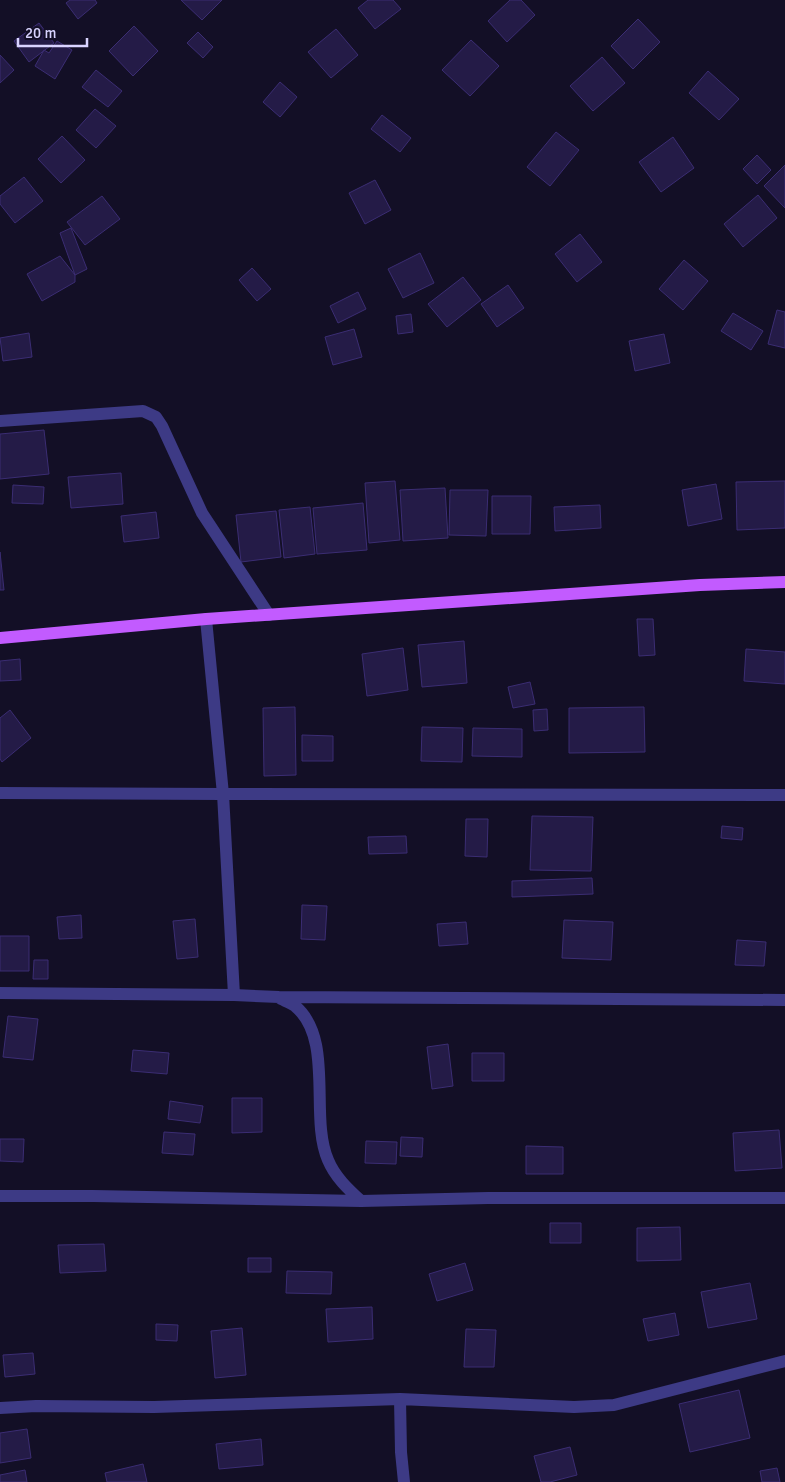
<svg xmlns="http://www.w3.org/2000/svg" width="785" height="1482" font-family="Signika,sans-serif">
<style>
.building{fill:#241b47;stroke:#3b2d73}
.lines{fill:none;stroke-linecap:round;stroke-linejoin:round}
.street{stroke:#3d3a85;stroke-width:12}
.primary{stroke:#c25bff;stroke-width:12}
</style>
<rect width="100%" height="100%" fill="#130f26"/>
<path class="building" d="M70 0H95L97 3 78 19 66 3Z
M181 0H222L202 20Z
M368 0H393L401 9 375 29 358 8Z
M510 0H521L535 15 507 42 488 21Z
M638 19 660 42 633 69 611 46Z
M39 23 54 43 29 62 14 41Z
M134 26 158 51 133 76 109 51Z
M336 29 358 55 331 78 308 52Z
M198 32 213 47 203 58 187 43Z
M471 40 499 66 470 96 442 70Z
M57 41 72 50 55 79 35 66 44 50 49 53Z
M0 55 14 70 0 83Z
M602 57 625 83 593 111 570 86Z
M96 70 122 91 108 107 82 87Z
M708 71 739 99 719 120 689 93Z
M280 82 297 97 280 117 263 102Z
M95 109 116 126 96 148 76 130Z
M382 115 411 138 400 152 371 129Z
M556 132 579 150 550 186 527 167Z
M62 136 85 160 61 183 38 159Z
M673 137 694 168 661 192 639 162Z
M757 155 771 170 757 184 743 169Z
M785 165V208L764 186Z
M24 177 43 201 15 223 0 204V196Z
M375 180 391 210 365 224 349 193Z
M758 195 777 218 743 247 724 224Z
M102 196 120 219 85 245 67 222Z
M71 228 87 269 75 275 60 233Z
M580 234 602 262 577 282 555 254Z
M420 253 434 283 403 298 388 269Z
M60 256 75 275V282L42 301 27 274Z
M684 260 708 281 683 310 659 289Z
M252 268 271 289 257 301 239 280Z
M463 277 481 300 447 327 428 304Z
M508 285 524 308 497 327 481 304Z
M358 292 366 309 338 323 330 306Z
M777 310 785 312V348L768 344Z
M733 313 763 331 751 350 721 331Z
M411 314 413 332 398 334 396 316Z
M354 329 362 357 333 365 325 337Z
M29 333 32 357 3 361 0 338Z
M664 334 670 363 635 371 629 341Z
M44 430 49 474 0 479V434Z
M121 473 123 504 71 508 68 477Z
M395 481 400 540 369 543 365 483Z
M785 481V528L737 530 736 482Z
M716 484 722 519 688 526 682 490Z
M13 485 44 487 43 504 12 503Z
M445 488 448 538 403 541 400 490Z
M450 490H488L486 536 449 535Z
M492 496H531L530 534H492Z
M363 503 367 550 317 554 313 508Z
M600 505 601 528 555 531 554 507Z
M310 507 315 554 284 558 279 510Z
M276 511 281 557 241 562 236 515Z
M156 512 159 538 124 542 121 516Z
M0 552 4 590H0Z
M637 619H653L655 655 639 656Z
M464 641 467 683 422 687 418 645Z
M403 648 408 690 367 696 362 654Z
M746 649 785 652V684L744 681Z
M20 659 21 680 0 681V661Z
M530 682 535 704 513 708 508 687Z
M295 707 296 775 264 776 263 708Z
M644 707 645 752 569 753V708Z
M547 709 548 730 534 731 533 710Z
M10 710 31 738 2 762 0 759V718Z
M422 727 463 728 462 762 421 761Z
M473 728 522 729V757L472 756Z
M302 735 333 736V761H302Z
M532 816 593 817 591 871 530 870Z
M466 819H488L487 857 465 856Z
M722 826 743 828 742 840 721 838Z
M406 836 407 853 369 854 368 837Z
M592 878 593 894 512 897V881Z
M302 905 327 906 325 940 301 939Z
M81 915 82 938 59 939 57 917Z
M195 919 198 957 177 959 173 921Z
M564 920 613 922 611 960 562 958Z
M466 922 468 944 439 946 437 924Z
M0 936H29V971H0Z
M737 940 766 942 764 966 735 965Z
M34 960H48V979H33Z
M8 1016 38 1019 33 1060 3 1057Z
M448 1044 453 1086 432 1089 427 1047Z
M133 1050 169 1053 167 1074 131 1071Z
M472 1053H504V1081H472Z
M232 1098H262V1132L232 1133Z
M170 1101 203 1106 200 1123 168 1119Z
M779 1130 782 1168 735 1171 733 1133Z
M164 1132 195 1134 193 1155 162 1153Z
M401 1137 423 1138 422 1157 400 1156Z
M0 1139H24L23 1162 0 1161Z
M366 1141 397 1142 396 1164 365 1163Z
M526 1146 563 1147V1174H526Z
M550 1223H581V1243H550Z
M680 1227 681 1260 637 1261V1228Z
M104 1244 106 1271 60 1273 58 1245Z
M248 1258H271V1272H248Z
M465 1263 473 1290 437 1301 429 1274Z
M287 1271 332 1272 331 1294 286 1293Z
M750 1283 757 1319 708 1328 701 1292Z
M372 1307 373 1339 328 1342 326 1309Z
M675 1313 679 1335 648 1341 643 1319Z
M156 1324 178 1325 177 1341 156 1340Z
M242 1328 246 1375 215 1378 211 1331Z
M466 1329 496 1330 494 1367H464Z
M33 1353 35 1374 5 1377 3 1355Z
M739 1390 750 1438 690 1452 679 1404Z
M27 1429 31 1458 0 1463V1433Z
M261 1439 263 1465 219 1469 216 1444Z
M570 1447 577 1475 550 1482H541L534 1456Z
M143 1464 147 1482H107L105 1473Z
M777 1468 780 1482H762L760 1471Z
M25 1470 27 1482H0V1475Z"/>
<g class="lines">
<path class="street" d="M0 421 143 411 156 417 162 426 202 513 269 615
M206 619 223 794 234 995
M0 793 223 794 785 795
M0 993 234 995 279 997 785 1000
M281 999C285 1001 291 1003 295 1006 335 1039 309 1117 328 1160 335 1177 348 1189 361 1201
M0 1196H93L361 1201 488 1198H785
M400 1399 401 1452 404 1482
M0 1408 36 1406 154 1407 400 1399 574 1407 614 1405 785 1361"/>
<path class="primary" d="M0 638 206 619 700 585 785 582"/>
</g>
<path d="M18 38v8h69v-8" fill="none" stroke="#d9d4ff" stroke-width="2.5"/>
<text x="25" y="38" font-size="15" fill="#d9d4ff" stroke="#130f26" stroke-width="4" paint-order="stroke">20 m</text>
</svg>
